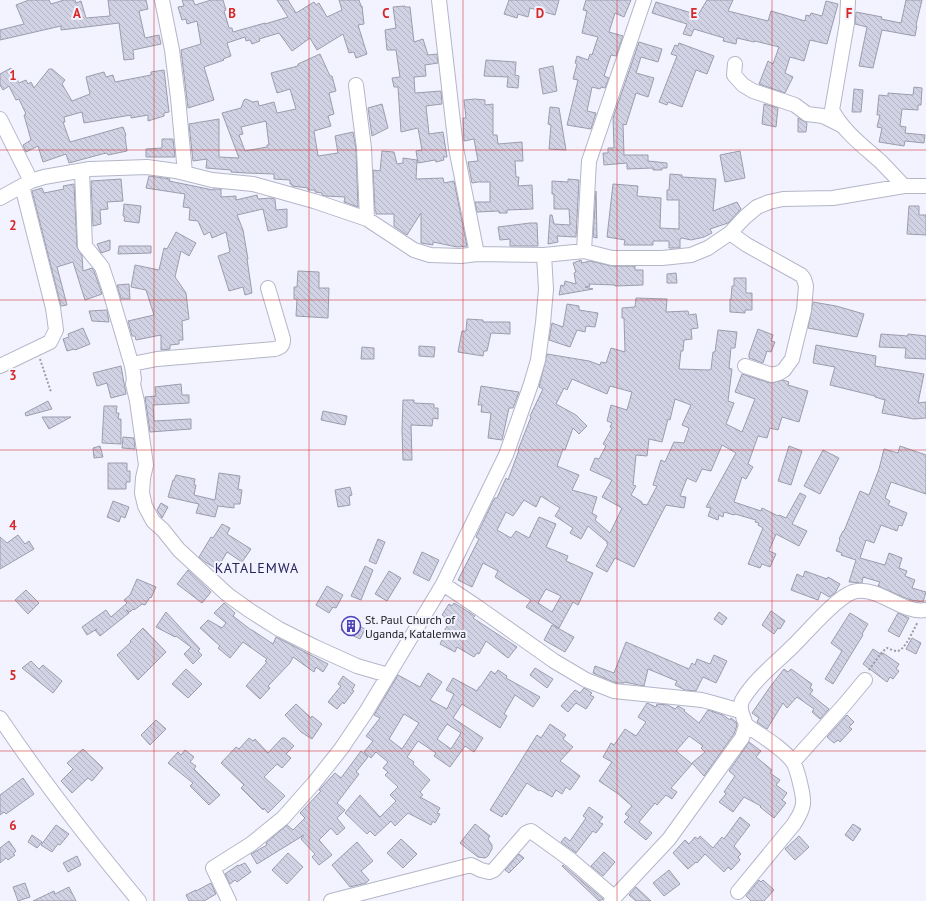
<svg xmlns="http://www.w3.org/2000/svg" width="926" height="901" font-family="'PT Sans',sans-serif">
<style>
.building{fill:url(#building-back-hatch);stroke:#9b9dae;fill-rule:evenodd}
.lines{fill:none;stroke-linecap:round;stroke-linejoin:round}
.minor-casing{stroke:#b4b6c8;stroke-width:16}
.path{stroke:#9b9ca6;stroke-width:2;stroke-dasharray:2 2;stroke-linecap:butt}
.minor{stroke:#fff;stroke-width:14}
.grid{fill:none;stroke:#d62828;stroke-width:1;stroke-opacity:0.55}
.labels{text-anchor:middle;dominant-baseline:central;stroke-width:4;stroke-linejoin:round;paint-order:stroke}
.poi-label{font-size:12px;fill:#1a1a21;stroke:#f2f3ff;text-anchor:start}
.quarter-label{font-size:14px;letter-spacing:1px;fill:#25225b;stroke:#f2f3ff}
.grid-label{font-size:13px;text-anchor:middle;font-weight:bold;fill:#d62828;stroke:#f2f3ff;stroke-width:4;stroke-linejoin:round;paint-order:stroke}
</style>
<defs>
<pattern id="building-back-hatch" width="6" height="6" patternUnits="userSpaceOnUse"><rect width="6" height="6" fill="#d1d3e5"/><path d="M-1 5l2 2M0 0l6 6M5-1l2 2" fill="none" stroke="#b3b5c4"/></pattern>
</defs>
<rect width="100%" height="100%" fill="#f2f3ff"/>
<path class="building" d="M29 0H49L51 4 64 0H75L76 3 81 1 86 18 110 16 108 0H146L148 9 139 11 145 38 159 35 161 44 133 50 134 59 124 60 119 23 61 30V26L0 40V30L24 24 16 5Z
M182 0H193L195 5 211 0H223L226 10 224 11 229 28H232L233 32 265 23V24L288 17 277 0H288L296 13 314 2 316 5 319 3 327 17 342 10 339 0H359L361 6H362L364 24 358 25 367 54 356 58 354 52 349 53 343 34 317 50 310 38 292 51 279 33 259 39 260 41 252 44 250 40 246 41 245 37 227 43 231 56 223 59 224 60 204 67 214 100 188 108 181 50 201 44 197 21 187 24 186 19 182 20 178 7 184 6Z
M509 0H559L555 15 530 8 528 17 518 14 517 18 504 14Z
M586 0H631L624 17 615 13 609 32 623 36 616 56 611 55 604 76 609 78 605 88 601 87 600 89 592 87 587 111 596 113 591 129 567 125 578 80 573 79 577 64 575 63 577 56 588 60 590 54 592 55 598 37 582 33 587 11 583 10Z
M707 0H733L728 11 768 21 771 11 805 21 806 15 810 16 811 13 822 16 826 1 838 4 827 44 810 40 804 61 790 57 785 73 793 77 785 93 759 84 768 61 773 64 779 47 755 41 754 42 737 38 736 44 723 41 724 38 694 29 691 36 683 34 687 24 652 13 656 2 698 15Z
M906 0H922L916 25 917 26 915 36 882 30 873 68 859 66 867 27 855 24 856 12 882 17 881 19 901 23Z
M405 6V7H410L414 42 423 39 428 55 437 54 438 63 425 65 426 76 414 77 415 93 441 91 442 104 426 106 429 134 443 132 447 157H443L444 160 436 162 435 160 418 163 416 151 422 150 418 128 401 132 398 87H394L392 78 400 77 396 50H387L385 30 396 28 393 7Z
M639 42 662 49 658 62 641 57 636 73 654 78 648 97 636 93 626 125 623 124 624 155H648V161L667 163V168H662V170H653V168L627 169V163L604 165 603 153H608V148H614L613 118Z
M679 43 714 56 707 74 696 70 682 107 668 102 667 105 659 102 677 56 671 54 675 45 678 46Z
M320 54 330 76H332L336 91 329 93 334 114 328 116 331 126 314 131 318 156 338 153 335 136 353 132 356 149 358 207 344 202 345 197 325 196 322 195V193L315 192V190H308V188L292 186V184H290V180L274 179V174L246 173 231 172V170L206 168 207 159 193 161 189 124 219 119V157L239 158 222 113 241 108 244 100 246 99 253 102 258 101 259 106 274 102 277 113 296 109 290 89 277 93 271 73 298 66V64ZM266 121 269 145H267V147L245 151 239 135 243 134 241 127Z
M486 60 516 62 515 75 519 76 518 88 507 87 508 77 484 76Z
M553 66 557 91 543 94 539 69Z
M11 68 19 83 26 80 28 84 31 82 34 88 49 69H52L65 80 62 84 72 101 90 94 86 77 104 72 106 77 113 75 115 82 151 75V72L164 70 169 112 164 113V116L148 121V115L131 118V115L84 123 82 112 64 117 65 122H63L70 142 123 127 126 135 125 136 127 151 108 155 107 153 102 154 69 163 66 154 43 162 38 146 26 152 23 145 31 140 24 115 26 114 19 99 16 100 9 86 3 90 0 85V74Z
M914 87 922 88 921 105H918V110L902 109 900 126 906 127 905 133 925 135 924 143 905 141 904 146 879 142 882 128 877 127 880 115H877L879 95 888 96V93L913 95Z
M854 89 863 90 861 112H852Z
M475 99 485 100V105L493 104V135H497L498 144 522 142 523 161H515L516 177H519L518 186 532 185 533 209 507 210V213H499V211L477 212 475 202H490V182H478L472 183 468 162 478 161 474 139 464 141 463 118H466L464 100Z
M382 104 388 128 372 136 368 108Z
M764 104 778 108 776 127 762 124Z
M550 107 559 108 566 150 549 149 551 125 548 124Z
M798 118 807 123 806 132H798Z
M162 139H173L175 157H146V149L162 148Z
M382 151 394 152 397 164 403 163V158L417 160 416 179 443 178 444 183 454 181 467 246 457 247 433 242V245L421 243V213L407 235 394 226V214H376V211H375L373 170 380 171Z
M740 151 745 178 725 182 720 155Z
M670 174 682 175V177L716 179 713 211 737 202 741 209 728 223 710 229 712 233 704 237 691 240 682 238 680 239V248H669V241H653V245H624L625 240 607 237 613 184 638 186 637 196 661 198 660 228 679 229V200H667V190H669Z
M149 176 170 179 169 181 213 190V189H221V197L236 196V200L257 195 258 199 271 198 275 199 276 210 287 209V227L268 231 263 209 237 215 243 230 248 259H247L252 293 245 295 243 287 229 291 218 256 230 252 226 232 212 238 210 232 204 235 198 221 189 220 190 208 183 207 185 194 146 188Z
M121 179 123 201 107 202 108 209 100 210 101 224 93 226 91 181Z
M568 179 579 180 576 237 557 236 558 242 548 244 550 215H552L554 224 570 225 569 209H554V194H552V181L568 182Z
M74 184 77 247 82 255 83 271 92 268 94 271 102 294 85 300 73 262 57 267 67 305 61 306 32 191 42 188 44 193 64 189 63 186Z
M596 191 597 238 593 237Z
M124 204 141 206 139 223 124 221 125 217 123 216Z
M909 206H919V215H926V235L907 234Z
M530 223H537L538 246H510V239L500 240 498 227Z
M176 232 196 243 189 256 181 251 175 277 186 293 189 319 182 321 183 340H179V344L170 345V349L161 350V335L136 340 135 336H132L128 321 154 315 146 290 131 287 135 265 159 270 164 248 167 249Z
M110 240V250L101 253 97 244Z
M119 246H151V253L118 254Z
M581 260 582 263 590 261 612 266H635V270H643V285L615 286V285L589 284 590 286 585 287 593 289 559 295 561 285 564 286 565 281 576 284 574 273 576 272 573 263Z
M298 271 319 272V288H329L328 318 296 316 297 299H294V287H297Z
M676 273 677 283H667V274Z
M734 278H746V293H752V310H745V313L730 312V299H731L732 286H734Z
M129 284 130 299H121L117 285Z
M636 298 667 299 666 312 688 311 689 315 696 314 698 328 691 329 692 339 684 340 683 351H681L679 369 709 370 711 369 713 352H715L718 330 737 332 735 348H731L729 368 732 369 728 401 734 403 726 424 742 432 755 399 735 392 742 374 770 383 783 380 789 382 788 385 808 391 799 422 782 417 778 430 770 428 767 438 758 436 748 464 753 467 746 479 742 477 734 502 761 511 762 508 778 516 779 515 786 518 800 493 806 496 792 524 807 531 799 546 776 534 769 551 776 554 770 567 762 564 760 568 748 564 763 528 758 525 759 523 755 522 756 520 735 514 734 515 724 512 723 517 719 515 718 520 708 516 711 508 706 507 736 453 722 445 711 471 702 469 696 482 687 478 680 496 686 497 684 508 666 505 634 567 615 558 607 572 596 566 608 544H607V542L588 526 581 539 570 533 573 528 555 516 560 508 541 496 536 507 524 500 513 516 506 512 497 530 511 538 516 531 529 538 539 517 556 524 546 547 568 556 566 561 593 573 578 605 573 602 559 628 526 607 531 600 495 577 498 571 483 563 472 587 458 580 479 539 476 537 493 501 495 498H497L506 478 508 480 519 450H518L531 417 530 416 543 389 539 387 547 354 589 361 600 365 601 362 606 363 611 348 625 352 624 318H622V308L635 307ZM572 379 607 394 610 386 632 392 627 410 611 405 607 421 612 423 610 427 612 428 603 444 606 446 599 459 595 458 590 470 612 480 602 497 622 508 610 533 595 520 597 516 592 513 597 497 572 490 579 475 557 466 563 449 565 450 573 428 579 434 587 426 576 415 556 404 564 388 567 390ZM675 399 691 405 682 425 689 428 684 443 674 442 665 462 661 460 653 485 657 486 647 505 642 504V502L631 495 636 486 633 485 636 455 647 456 649 439 662 442 668 419 670 420ZM546 589 561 596 552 612 538 603Z
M813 302 836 306 864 314 857 337 808 328Z
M567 304 579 306V310L598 313 595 327 586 326 585 332 577 330 570 347 549 340 552 323 563 327Z
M107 310 109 322 92 321 89 311Z
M467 319 483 320V322H510V334L491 333 487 351H484L483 356 458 352 462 331H466Z
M83 328 90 344 75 350 74 349 67 351 63 339 69 337 68 334Z
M758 329 773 335 771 341 775 342 771 352 767 351 763 363 749 358V354Z
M881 334 908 336V334L926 336V359L905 358 906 348 879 347Z
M816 345 876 356 875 366 924 374 918 403 926 402V418L914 419 882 413 885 400 875 397V396L830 385 835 367 813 363Z
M419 346 435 347 434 357 419 356Z
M362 347 374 348V359H361Z
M121 366 126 394 111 398 107 383 97 386 93 373Z
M181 384 182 395H189V403L153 405 154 421 191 419V429L150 432 145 397 156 396 155 387Z
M481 386 519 392 513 408H509L502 440 488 438 491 413 481 412 482 405H478Z
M403 400H414V403L434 404V408H438V419L433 418 432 426 411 425 412 460H403L402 430Z
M48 401 52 409 26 416 25 413Z
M104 406H117L116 413H119L118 419H121V444L102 443Z
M323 411 347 416 345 425 321 420Z
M42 417H71L49 429Z
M123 437 134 438 135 449 122 448Z
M100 446 103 457 94 458 93 448Z
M789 446 802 451 791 485 778 481Z
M900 446 926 455V494L891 482 885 498 890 501 888 505 907 513 902 526 899 525 897 531 881 525 874 543 866 540 860 558 885 565 889 553 902 558 899 568 907 571 905 576 915 580 912 588 926 592 923 602 911 600 903 597 878 586 880 582 863 577 862 583 849 582 856 560 841 555 842 553 836 551 840 540 839 539 843 531H844L860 491 869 495 879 469 884 449 898 453Z
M823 450 839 458 820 494 804 486Z
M108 463H127V471H130V482H126V489H108Z
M219 473 240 476 238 489 242 490 240 504H234V508L218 506 215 517 196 513 199 504 168 497 173 480H174L176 475 195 479 194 485H196L194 495 215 500Z
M350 487 352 495 349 496 350 505 338 507 335 490Z
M113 501 129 507 125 518 121 516 119 522 107 517Z
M161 503 168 507 162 518 157 510Z
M222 524 230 528 227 534 251 549 242 562 227 552 217 569 205 562 199 557 211 537 213 538Z
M18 535 25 544 29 541 34 549 0 569V537L7 543Z
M378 539 385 542 376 564 369 561Z
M422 552 439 560 429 581 413 573Z
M365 566 373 570 361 600 351 596Z
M188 570 211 592 202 603 177 584Z
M389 571 401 578 387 601 375 594Z
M805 571 827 579 828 577 840 584 835 593 829 597 821 592 818 600 791 590 797 574 803 577Z
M137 579 156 587 151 598 150 597 145 605 142 604 134 610 133 609 130 612 126 610 129 613 100 636 95 630 97 629 87 635 82 627 106 610 111 617 127 603 124 600 130 595Z
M327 586 343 595 336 608 333 607 329 613 316 605Z
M26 590 39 603 28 614 15 600Z
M224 603 235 613 233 616 251 630H252L273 644 276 637 328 664 323 672 316 667 314 672 293 657 290 663 268 686 270 688 260 699 246 686 267 662 265 661 267 659 243 642 230 658 218 648 220 646 200 628 208 620 222 628 226 623 214 613Z
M454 603 475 616 473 618 517 647 508 658 486 641 479 654 477 653 474 657 457 647 455 652 440 644 445 634 443 633 450 621 442 615 449 604 452 606Z
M771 611 785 621 780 629 778 628 774 634 762 625Z
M166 612 200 649 198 651 202 655 193 664 184 654 191 647 176 636 175 637 156 627Z
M719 612 727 618 722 625 714 619Z
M850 613 868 624 862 634 863 635 833 684 825 679 842 651 831 643Z
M898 613 909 618 899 637 888 631Z
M346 620 365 629 360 639 341 630Z
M552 625 574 637 565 652 544 640Z
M143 628 166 652 138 680 117 655 131 642 130 641Z
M912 638 921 643 916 654 906 649Z
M626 642 689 669 692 663 695 665 697 659 710 664 714 655 727 661 716 683 703 677 696 691 685 690 675 685 677 681 648 669 644 686 624 682V683H616L593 673 595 666 614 673Z
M873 649 882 655 883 653 899 664 896 669 899 671 893 679 890 677 887 682 863 664Z
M31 661 39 669 43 665 62 681 53 693 22 668Z
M535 668 553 679 547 688 530 675Z
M186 669 202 684 188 698 172 684Z
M784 669 788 672 791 669 812 684 810 688 813 690 810 694 829 709 820 719 812 712 814 709 797 697 787 708 783 703 767 729 757 722 759 718 752 713 770 687Z
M498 670 507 676 506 678 540 697 533 707 515 695 504 714 507 716 500 728 462 704 453 718 483 738 474 752 465 746 450 767 434 756 436 753 418 741 407 757 414 762 413 764 430 780 420 792 423 795 420 797 440 808 437 813 440 814 435 823 433 821 431 825 408 813 395 826 391 821 375 836 370 831 367 834 345 813 360 795 380 817 396 801 390 795 398 787 397 786 385 775 388 772 383 768 388 762 376 752 371 758 364 752 373 741 366 736 380 718 374 715 398 675 420 687 428 673 442 682 430 700 447 709 454 694 446 690 453 678 477 691 479 687H480L491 671 495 674ZM404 714 419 723 402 749 389 739ZM447 724 461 733 451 749 437 739Z
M343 676 355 685 352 690 354 691 344 704 343 702 337 709 328 702 341 686 338 684Z
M584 688 592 693 590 695 594 697 586 709 576 703 568 712 561 706 575 690 580 693Z
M647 703 656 707 657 704 668 705 675 709 678 706 685 710 684 711 699 723 708 710 723 715 730 720 731 718 736 722 737 725 734 734 704 776 692 763 705 752 701 748 703 746 689 736 676 751 692 764 671 788 677 792 672 799 666 795 657 805 655 803 639 822 652 833 646 840 624 822 629 817 625 814 632 806 617 793 599 781 612 762 603 757 611 743 614 745 625 729 636 736 646 722 638 717Z
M296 704 311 718 312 716 322 724 312 739 301 732 285 715Z
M847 715 854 722 849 727 852 729 840 742 838 740 834 743 827 737Z
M156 720 166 729 150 745 141 735Z
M550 724 566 735 563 739 573 747 560 761 580 776 570 790 566 787 562 794 556 790 552 797 540 790 539 791 527 783 506 815 504 813 502 817 490 810 537 735 541 738Z
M249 738 253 741 255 739 268 753 282 738H285L294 746 286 754 291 758 282 768 277 764 264 777 285 796 268 813 264 808 263 810 241 788 244 785 221 763 236 747 239 749Z
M749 742 761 751 756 757 772 770 770 773 780 780 776 785 787 793 782 800 786 803 774 818 760 807 761 806 744 797 733 812 719 802 726 794 724 792 735 776 729 771Z
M83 749 103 768 92 781 88 778 72 793 61 781 73 769 67 763Z
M185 750 194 757 190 762 196 766 194 769 220 795 209 805 190 786 193 783 168 763 178 752 181 755Z
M361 751 368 757 356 772 359 774 337 803 345 810 337 818 345 828 337 835 331 828 319 840 332 855 319 865 312 857 315 854 301 839 304 835 257 864 251 854 267 845 266 843 287 825 293 830 305 818 300 813 321 791 319 790 321 788 335 773 341 778Z
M23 778 34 794 6 814 4 812 0 815V795Z
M589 807 603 817 599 822 603 824 596 833 593 831 576 853 561 842 565 837 570 841 586 818 583 816Z
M740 817 750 825 734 846 741 854 738 857 740 860 731 870 728 867 724 872 705 854 697 863 696 862 688 869 673 853 685 840 689 844 695 837 698 839 700 836 713 848 722 837 724 839Z
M475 824 490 836 488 839 492 845V849L488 856 485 858 478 857 460 843Z
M853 824 861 829 853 841 845 835Z
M56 825 69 834 60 845 58 844 52 852 41 845Z
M32 835 42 842 37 848 28 842Z
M799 836 809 847 795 860 785 849Z
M401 839 417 854 403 868 387 853Z
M9 841 16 851 13 854 15 855 8 860 6 858 0 863V848Z
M357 842 373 861 361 871 369 880 366 883 350 887 332 865Z
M604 852 615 862 603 876 591 866Z
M288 853 303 867 287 884 272 870Z
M519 854 524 858 509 873 505 870Z
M77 856 81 865 68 872 63 863Z
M245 863 251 872 237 882 235 880 230 884 225 874 238 865V866Z
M563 865 603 899 599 901 562 866Z
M669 870 680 884 664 896 653 883Z
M759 880 761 882 763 880 774 890 764 901H751L746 896Z
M25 883 30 897 18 901 13 887Z
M211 883 216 894 204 901H189L186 895 196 890V891Z
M69 887 76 901H33L54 891 55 894Z
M636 887 651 901H636L629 895Z"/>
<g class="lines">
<g class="minor-casing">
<path id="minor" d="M162 0 172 50 178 98 185 173
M439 0 456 148 477 254
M848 0 847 23 832 110C843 131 863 146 880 161 888 169 896 178 904 186
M735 64 734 75 743 85 753 91 795 105 807 114 823 116 841 125
M356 85 364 148 367 219
M0 119 31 181
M82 171 85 246 102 267 109 288 132 366
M0 198 31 181 44 177 90 169 147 167 176 171 212 180 253 184 314 201 367 219 414 250 430 255 461 256 477 254 544 255 584 251 612 258H662L691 255 708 248 730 233 745 217 757 207 769 202 783 199 833 198 904 186H926
M730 233 747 245 801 275 804 279 806 286 804 310 792 359 784 370 779 373 772 375 745 366
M584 251 589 161 644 0
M268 288 283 339C283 346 281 347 275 349L157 359 137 363 132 366 134 379 133 384 137 401 146 465 143 478 142 493 145 506 153 521 163 530 179 550 228 595 249 610 279 629 315 647 357 666 388 675
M0 366 50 342 56 330 53 308 22 186
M443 584 476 606 554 661 586 680 614 691 702 700C715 703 728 708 741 711L746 725 742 738 731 753 669 839 611 901
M741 711C741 706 740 703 743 699 755 679 776 663 793 646 806 634 840 592 857 591 881 588 902 614 926 610
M0 718C43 782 90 842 139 901
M793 762 845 704 865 680
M738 892 794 824C798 817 802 812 803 804 804 796 797 768 793 762 782 747 760 735 746 725
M229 901 213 868 251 844 283 818 314 783 341 749 366 712 443 584 506 455 531 384 538 360 543 323 546 289 544 255
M331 901 471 865 481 870 489 872 494 870 526 833 531 831 571 860 614 897"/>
</g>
<path class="path" d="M40 359 51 392
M869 670 882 652 887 648C890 649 894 651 897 651 905 651 914 628 918 622"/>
<use href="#minor" class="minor"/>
</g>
<path class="grid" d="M154 0V901M309 0V901M463 0V901M617 0V901M772 0V901M0 150H926M0 300H926M0 450H926M0 601H926M0 751H926"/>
<defs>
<g id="building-ring" transform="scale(1)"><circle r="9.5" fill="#f2f3ff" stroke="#4d42b9" stroke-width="1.5"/><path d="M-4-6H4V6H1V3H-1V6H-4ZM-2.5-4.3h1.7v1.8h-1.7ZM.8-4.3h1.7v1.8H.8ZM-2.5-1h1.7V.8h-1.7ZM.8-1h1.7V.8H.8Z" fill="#4d42b9"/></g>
</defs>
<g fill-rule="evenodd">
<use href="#building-ring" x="351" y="626"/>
</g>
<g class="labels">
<g class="poi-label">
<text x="365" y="619">St. Paul Church of<tspan x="365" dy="14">Uganda, Katalemwa</tspan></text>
</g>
<g class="quarter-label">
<text x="257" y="568">KATALEMWA</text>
</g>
</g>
<g class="grid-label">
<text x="77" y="18">A</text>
<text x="232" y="18">B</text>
<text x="386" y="18">C</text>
<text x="540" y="18">D</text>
<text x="694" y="18">E</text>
<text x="849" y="18">F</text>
<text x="13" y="80">1</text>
<text x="13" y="230">2</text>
<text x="13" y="380">3</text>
<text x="13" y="530">4</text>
<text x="13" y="680">5</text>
<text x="13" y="830">6</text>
</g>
</svg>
